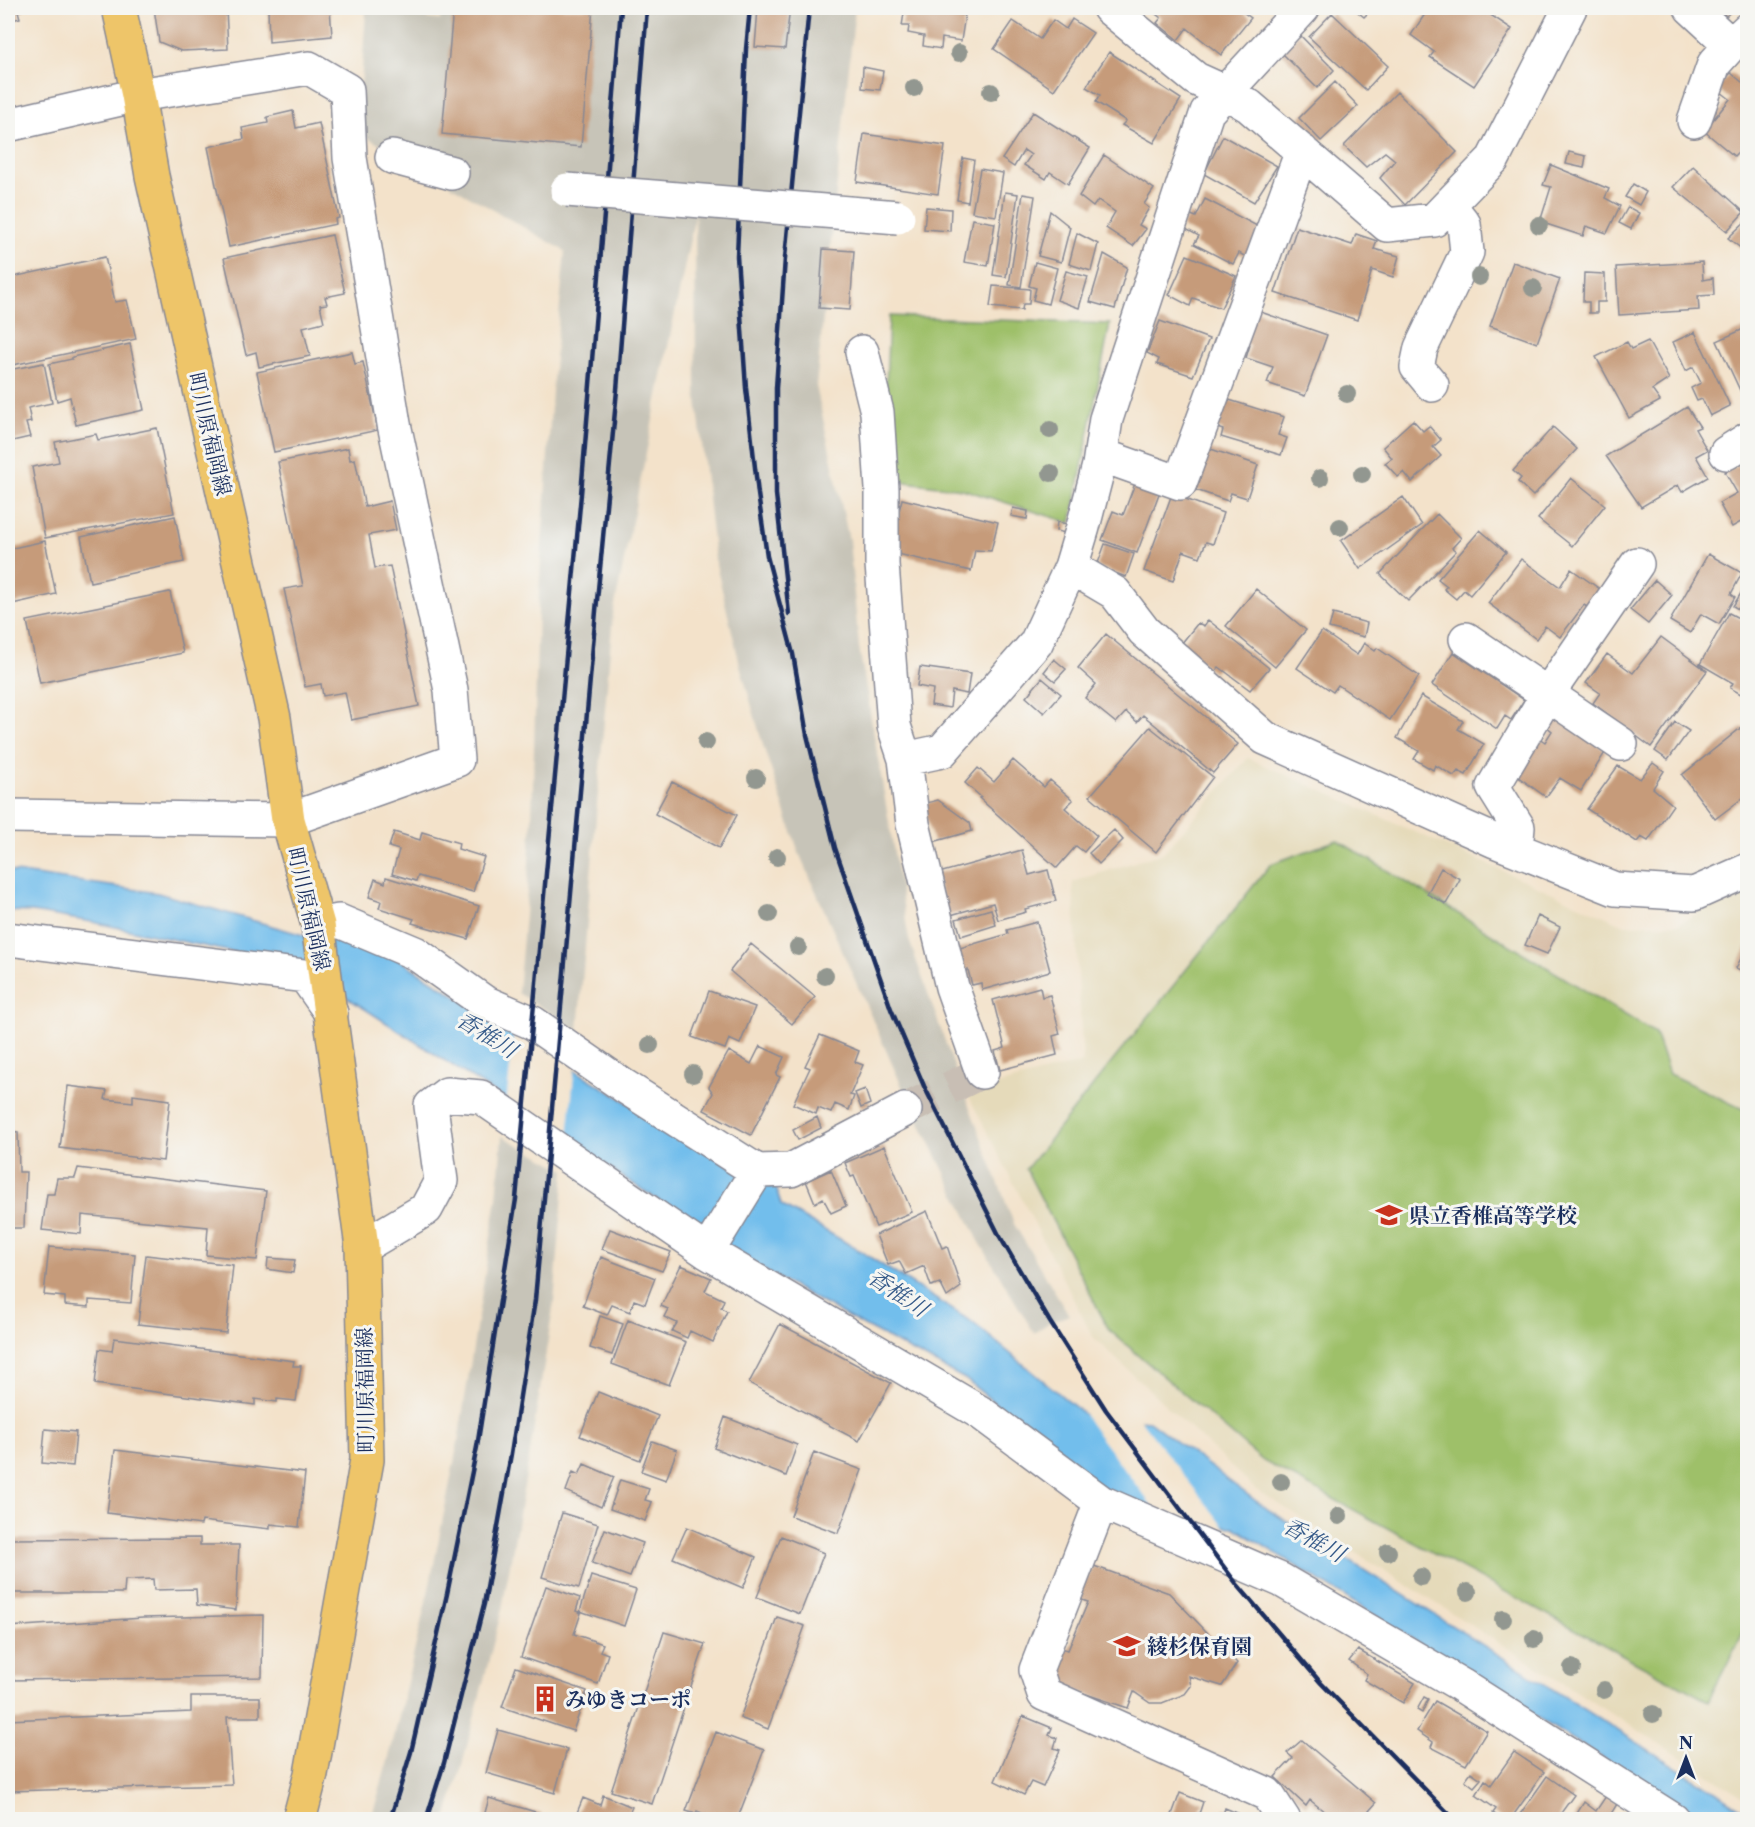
<svg xmlns="http://www.w3.org/2000/svg" width="1755" height="1827" font-family="'Libre Caslon Text','Noto Serif JP',serif">
<style>
.built{fill:#e5daba}
.industrial{fill:#c7c4b8}
.green{fill:#9ec069;stroke:#5c7864;stroke-width:1.5}
.water{fill:#72beec;stroke:#4676a5;stroke-width:1.5}
.pier{fill:#f3e2ca}
.building{fill:#c69b7a}
.lines{fill:none;stroke-linecap:round;stroke-linejoin:round}
.minor-tunnel{stroke:#c8beb4;stroke-width:33;stroke-dasharray:33 16;stroke-linecap:butt}
.minor-casing{stroke:#878894;stroke-width:36}
.major-casing{stroke:#878894;stroke-width:36}
.minor{stroke:#fff;stroke-width:33}
.major{stroke:#eec569;stroke-width:33}
.rail{stroke:#1b2f5e;stroke-width:4.5}
.minor-bridge-casing{stroke:#878894;stroke-width:36;stroke-linecap:butt}
.minor-bridge{stroke:#fff;stroke-width:33}
.tree{fill:#929790}
.labels{text-anchor:middle;dominant-baseline:central;stroke-width:6;stroke-linejoin:round;paint-order:stroke}
.street-label{font-size:21px;fill:#1b2f5e;stroke:#f6f6f2}
.poi-label{font-size:21px;font-weight:bold;fill:#1b2f5e;stroke:#f6f6f2;text-anchor:start}
.water-label{font-size:22px;font-style:italic;fill:#355a89;stroke:#f6f6f2}
</style>
<rect width="100%" height="100%" fill="#f6f6f2"/>
<filter id="ink" filterUnits="userSpaceOnUse"><feTurbulence type="fractalNoise" baseFrequency=".0167" numOctaves="2"/><feDisplacementMap in="SourceGraphic" scale="12" xChannelSelector="R" yChannelSelector="G"/><feConvolveMatrix kernelMatrix="1 2 1 2 8 2 1 2 1" color-interpolation-filters="sRGB"/></filter>
<filter id="wash" filterUnits="userSpaceOnUse"><feTurbulence type="fractalNoise" baseFrequency=".008" numOctaves="4" result="noise"/><feDisplacementMap in="SourceGraphic" scale="24" xChannelSelector="R" yChannelSelector="G"/><feGaussianBlur stdDeviation="1.35" result="paint"/><feColorMatrix in="noise" values="0 0 0 0 0 0 0 0 0 0 0 0 0 0 0 0 0 1.4 0 .05"/><feComposite in="paint" operator="in"/></filter>
<g filter="url(#wash)">
<rect width="100%" height="100%" fill="#f3e2ca"/>
<path class="built" d="M1248 758 1625 925 1678 924 1747 887V1799L1255 1489 1093 1337 967 1093 1083 1062 1073 882 1163 853Z"/>
<path class="industrial" d="M442 8H855L816 386 849 540 859 647 909 940 955 1069 1014 1224 1069 1315 1050 1322 1034 1333 979 1241 904 1091 799 853 763 745 740 665 715 560 696 391 695 215 613 614 578 1030 518 993 527 892 532 818 538 610 552 391 565 251 358 132 366 11 440 20Z
M502 1136 565 1170 554 1302 529 1458 502 1609 461 1769 446 1819 371 1820 392 1746 429 1589 458 1442 497 1198Z"/>
<path class="green" d="M889 316 1110 324 1071 523 962 489 882 479Z
M1337 840 1655 1033 1669 1074 1747 1111V1625L1708 1701 1263 1461 1109 1330 1026 1169 1271 864Z"/>
<path class="water" d="M8 871 158 893 303 935 367 939 481 1012 764 1187H776L781 1205 857 1249 972 1322 1085 1415 1149 1421 1264 1507 1747 1812V1819H1699L1234 1527 1180 1523 1099 1487 965 1379 866 1327 769 1273 506 1100 348 998 293 965 92 922 32 912 8 911Z"/>
<path class="pier" d="M515 1022 576 1053 567 1148 506 1104Z
M1079 1406 1086 1412 1138 1417 1226 1529 1180 1526 1164 1522 1090 1424Z"/>
<g id="blocks">
<path class="building" d="M8 8H24V10L18 11 20 18 8 21Z
M154 8H226L228 49 181 51 159 42Z
M268 8H330L332 36 269 42Z
M453 8H593L581 147 442 134Z
M758 8H790L785 49 755 47Z
M912 8H958L957 14 965 15 961 41 942 38 941 49 923 46 924 36 908 33 909 26H902L904 13 911 14Z
M1148 8H1237L1251 18 1221 55 1187 28 1178 40 1157 23 1161 18Z
M1353 8H1373L1364 17Z
M1429 8H1480L1512 29 1474 86 1430 57 1434 52 1411 35Z
M1717 8H1735L1726 16Z
M1332 13 1388 66 1366 90 1309 37Z
M1072 19 1093 33 1054 90 994 49 1013 21 1040 39 1053 20 1066 29Z
M1299 34 1334 70 1317 88 1281 52Z
M1109 52 1181 99 1154 143 1122 125 1126 121 1096 102 1100 95 1086 87Z
M863 67 883 71 880 90 862 88Z
M1731 73 1748 87V141L1734 156 1704 131 1730 99 1716 88Z
M1335 82 1358 106 1321 141 1299 118Z
M1397 92 1457 152 1405 205 1380 178 1395 160 1385 152 1366 167 1344 146Z
M293 111 296 128 319 123 339 218 335 219 336 224 229 247 208 147 244 139 242 128 268 123 267 117Z
M1033 112 1090 148 1068 184 1050 172 1046 179 1024 165 1031 155 1024 150 1014 167 1002 159Z
M864 134 945 146 938 194 857 182Z
M1223 136 1277 166 1254 202 1204 174Z
M1569 152 1586 156 1584 168 1566 164Z
M1104 155 1154 189 1144 204 1149 208 1139 225 1146 229 1133 246 1106 228 1115 212 1098 200 1093 207 1079 196Z
M963 158 974 160 968 202 957 200Z
M1551 165 1609 189 1605 198 1620 206 1607 233 1586 226 1583 236 1540 222 1551 187 1543 185Z
M1693 166 1744 212 1727 231 1673 187Z
M980 169 1003 173 996 216 972 212Z
M1633 184 1646 192 1639 205 1625 197Z
M1005 192 1018 194 1006 277 993 275Z
M1023 194 1035 196 1021 287 1009 285Z
M1205 199 1261 228 1246 257 1239 253 1233 264 1194 244 1199 236 1182 227 1189 214 1196 217Z
M926 207 951 209 950 231 924 229Z
M1628 207 1639 213 1631 229 1619 223Z
M1050 211 1070 227 1061 262 1038 256Z
M972 219 995 223 988 266 964 262Z
M1748 219V254L1728 238Z
M1297 227 1352 245 1356 234 1377 241 1374 249 1399 256 1393 277 1372 270 1357 320 1275 293Z
M1077 233 1098 244 1091 271 1069 264Z
M332 235 345 293 325 297 327 304 320 305 324 322 303 327 310 356 259 367 256 352 246 355 224 258Z
M823 249 854 251 850 310 819 308Z
M1104 254 1127 267 1115 309 1090 302Z
M1187 255 1236 276 1221 308 1193 298 1190 306 1169 295Z
M105 257 115 302 127 300 136 339 8 366V278Z
M1035 262 1057 268 1048 304 1033 300 1036 288 1029 286Z
M1513 262 1560 279 1537 343 1490 326Z
M1702 262 1703 280 1713 278 1714 295 1698 296 1699 310 1619 315 1616 267Z
M1066 271 1088 277 1079 308 1057 300Z
M1584 273 1605 274V302H1597V313H1589V302H1583Z
M993 286 1030 289 1029 304H1023L1022 310 990 307Z
M1255 310 1327 335 1305 396 1267 383 1273 367 1246 358 1250 345 1244 343Z
M1160 321 1209 339 1193 376 1157 364 1159 359 1147 353Z
M1748 327V400L1745 401 1717 341Z
M1695 332 1730 406 1710 416 1702 399 1697 401 1691 388 1701 383 1693 367 1686 371 1673 342Z
M1648 341 1669 379 1652 390 1660 401 1629 418 1596 357 1627 342 1631 349Z
M130 344 144 410 76 425 70 397 57 401 49 364 72 359V357Z
M352 352 355 364 363 362 378 430 274 452 257 372Z
M44 363 52 403 28 408 31 422 26 423 30 437 8 442V370Z
M1226 399 1284 417 1278 435 1287 438 1281 455 1221 437 1223 430 1217 428Z
M1687 407 1700 427 1695 429 1707 450 1696 456 1708 477 1682 492 1678 485 1641 507 1606 456Z
M1413 420 1423 431 1429 426 1441 440 1433 447 1441 456 1412 482 1404 472 1398 477 1385 463 1392 458 1383 447Z
M1553 427 1577 449 1533 496 1518 482 1521 478 1513 471Z
M157 428 174 513 45 538 32 467 59 462 55 442 96 434 98 440Z
M1202 446 1258 465 1247 498 1231 493 1228 501 1196 490 1200 480 1191 478Z
M348 448 350 460 355 459 365 507 390 501 396 530 369 535 375 568 390 566 419 706 351 720 345 692 323 696 321 684 305 687 284 589 303 586 278 462Z
M1748 460V518L1732 527 1719 503 1737 493 1725 472Z
M1139 473 1163 483 1137 553 1102 540 1113 511 1123 515Z
M1571 478 1605 505 1572 546 1538 519Z
M1172 494 1223 513 1213 544 1206 542 1200 557 1183 551 1173 581 1144 571Z
M1403 497 1422 525 1360 569 1341 541Z
M902 499 998 522 991 551 975 550 971 571 889 552Z
M1013 508 1028 511 1027 519 1011 516Z
M1437 514 1461 538 1452 548 1456 551 1408 601 1380 574Z
M175 516 184 562 90 582 81 537Z
M1057 522 1068 524 1066 533 1056 531Z
M1480 530 1506 552 1470 595 1464 590 1456 599 1444 589 1447 586 1438 579Z
M45 541 56 594 8 605V549Z
M1105 544 1134 554 1126 577 1097 566Z
M1708 554 1742 573 1731 594 1735 597 1719 624 1701 614 1690 633 1670 621Z
M1521 559 1560 587 1571 569 1607 594 1595 612 1584 605 1560 637 1545 626 1536 639 1488 603Z
M1655 580 1672 595 1648 624 1630 610Z
M1748 582V615L1733 606Z
M1256 589 1306 630 1275 667 1226 626Z
M170 592 183 653 40 683 27 621Z
M1729 613 1748 623V698L1730 688 1733 683 1700 664Z
M1333 614 1367 623 1364 637 1329 628Z
M1208 620 1269 668 1250 690 1219 667 1214 673 1181 644 1198 623 1204 626Z
M1322 631 1357 655 1364 643 1375 651 1377 648 1419 676 1390 720 1338 685 1333 692 1297 668Z
M1106 634 1238 744 1213 773 1143 715 1137 722 1126 712 1116 723 1085 698 1096 684 1078 668Z
M1661 637 1707 671 1651 747 1593 703 1600 693 1586 683 1607 654 1633 673Z
M1453 652 1524 700 1511 720 1505 716 1497 729 1432 685Z
M1054 659 1066 669 1055 681 1044 672Z
M920 667 970 674 967 694 952 691 950 708 931 705 933 689 917 686Z
M1042 678 1061 694 1044 713 1026 697Z
M1421 696 1463 721 1458 729 1484 744 1466 775 1458 771 1454 776 1435 765 1433 770 1414 759 1419 751 1397 738Z
M1553 714 1606 751 1581 791 1560 778 1546 797 1517 776 1539 738 1545 742 1552 731 1545 725Z
M1675 722 1689 731 1668 760 1655 751Z
M1150 727 1213 777 1156 852 1090 796Z
M1742 727 1748 730V794L1715 819 1682 775Z
M1013 760 1044 787 1050 780 1073 800 1065 808 1097 836 1084 852 1076 846 1057 868 979 798 981 797 965 783 978 768 994 782Z
M1653 763 1664 771 1653 788 1673 805 1648 841 1641 837 1637 842 1587 809 1618 766 1640 779Z
M672 782 737 815 719 848 655 814Z
M938 800 970 823 972 831 933 842 923 804Z
M1114 830 1123 840 1099 864 1089 853Z
M394 832 420 840 422 832 459 843 458 849 484 857 473 892 418 876 416 881 392 874 399 850 389 847Z
M1022 850 1029 875 1048 870 1056 901 1025 909 1026 912 998 920 993 903 947 916 935 874Z
M1441 868 1460 879 1446 904 1427 894Z
M386 877 479 906 468 939 412 923 414 919 379 908 381 901 369 897 375 879 385 883Z
M991 909 996 925 961 936 956 919Z
M1538 916 1560 927 1547 954 1525 945Z
M1037 922 1050 971 982 990 981 983 972 985 968 970 960 972 953 950 1008 934 1007 930Z
M751 944 815 997 792 1024 730 971Z
M1748 945V974L1736 968Z
M1040 987 1042 997 1050 995 1060 1034 1053 1036 1057 1055 1000 1070 995 1051 1005 1048 993 1000Z
M709 991 755 1007 740 1044 729 1039 725 1049 692 1037Z
M820 1035 859 1051 855 1062 863 1065 850 1095 854 1096 849 1110 835 1104 831 1113 818 1108 816 1114 793 1104 810 1068 805 1066Z
M760 1046 784 1057 776 1075 780 1077 751 1135 704 1110 713 1093 709 1087 729 1051 751 1064Z
M68 1086 107 1091 105 1099 133 1102V1095L170 1100 163 1161 60 1148Z
M865 1089 870 1104 861 1108 855 1093Z
M817 1117 821 1128 798 1140 793 1130Z
M8 1131 18 1132 19 1172H26L24 1228H8Z
M884 1146 912 1212 876 1227 854 1176 851 1177 845 1163Z
M78 1168 266 1191 257 1260 206 1255 208 1227 82 1215 81 1234 42 1230 47 1194H54L57 1178H75Z
M831 1170 846 1206 831 1213 823 1198 815 1203 806 1181Z
M927 1211 942 1248 947 1246 961 1287 947 1297 940 1283 931 1286 924 1266 906 1274 899 1261 888 1265 876 1235Z
M610 1229 671 1252 662 1271 602 1249Z
M49 1247 135 1254 131 1303 89 1300V1307L65 1305V1297L44 1295Z
M146 1255 233 1265 226 1333 138 1324Z
M601 1257 655 1278 645 1304 634 1300 630 1312 612 1305 607 1315 583 1306Z
M268 1258 295 1260 293 1273 267 1269Z
M681 1265 711 1278 705 1291 724 1300 721 1308 727 1311 713 1342 690 1331 687 1338 672 1331 677 1323 664 1317 668 1309 661 1306Z
M600 1316 623 1324 612 1355 590 1348Z
M628 1320 686 1342 669 1385 612 1364Z
M780 1324 891 1383 859 1441 749 1383Z
M114 1338 294 1361 293 1366H301L296 1401 277 1399V1402L255 1399V1405L95 1384 99 1349 112 1351Z
M598 1392 658 1416 640 1460 580 1436Z
M725 1417 797 1445 786 1476 714 1448Z
M45 1429 76 1432 73 1466 42 1463Z
M652 1441 677 1450 666 1480 641 1471Z
M115 1450 305 1473 299 1527 270 1524V1529L202 1521 201 1525 107 1513Z
M814 1452 862 1470 838 1533 791 1516Z
M584 1464 614 1477 601 1507 566 1491 573 1472 579 1475Z
M620 1480 649 1489 645 1500 652 1502 645 1521 610 1509Z
M562 1513 598 1524 579 1588 542 1577Z
M687 1527 756 1557 743 1588 673 1558Z
M605 1529 643 1543 630 1577 592 1563Z
M781 1536 824 1553 800 1614 757 1597Z
M200 1538V1545H239L236 1610 197 1605 196 1589 154 1590 153 1579 125 1580 124 1593H11V1617H8V1539Z
M1094 1566 1169 1593 1237 1663 1222 1686 1189 1676 1191 1686 1185 1694 1162 1703H1150L1134 1692 1128 1708 1047 1681 1060 1648 1068 1650 1088 1602 1076 1598Z
M591 1576 636 1590 624 1626 580 1611Z
M546 1586 580 1598 576 1611 581 1613 574 1634 603 1644 600 1651 608 1654 598 1684 521 1657Z
M263 1615 262 1677 8 1680V1627L143 1618Z
M777 1617 805 1626 768 1729 740 1718Z
M664 1632 705 1644 652 1804 611 1791Z
M1358 1650 1415 1683 1403 1703 1364 1680 1367 1674 1349 1661Z
M516 1667 587 1691 573 1731 502 1707Z
M191 1697H260V1717H227L232 1785 8 1791V1720L191 1712Z
M1424 1697 1428 1699 1422 1713 1417 1710Z
M1435 1701 1487 1731 1466 1765 1431 1747 1433 1742 1417 1731Z
M1023 1716 1052 1728 1049 1735 1057 1738 1054 1748 1060 1750 1043 1787 1031 1782 1024 1795 995 1781Z
M498 1730 567 1749 555 1793 486 1773Z
M716 1732 764 1750 737 1820H719L697 1811 696 1814 686 1811Z
M1302 1740 1376 1803 1361 1820H1351L1349 1818 1348 1820H1335L1310 1800 1306 1806 1275 1777 1293 1758 1287 1753Z
M1514 1752 1544 1772 1510 1820H1503L1493 1813 1496 1809 1476 1795 1485 1780 1491 1785Z
M1471 1772 1481 1779 1474 1787 1465 1780Z
M1547 1776 1574 1795 1556 1820H1516Z
M1180 1793 1203 1802 1197 1820H1170Z
M603 1795 632 1807 627 1818 631 1820H574L583 1798 600 1805Z
M1606 1796 1617 1804 1609 1817 1613 1820H1573L1584 1802 1596 1811Z
M489 1798 542 1814 540 1820H483Z
M1225 1808 1247 1817 1246 1820H1221Z"/>
</g>
</g>
<g filter="url(#ink)">
<use href="#blocks" fill-opacity="0" stroke="#878894" stroke-width="1.5"/>
<g class="lines">
<path class="minor-tunnel" d="M905 1110 982 1072"/>
<g class="minor-casing">
<path id="minor" d="M1109 8 1196 79 1227 93 1249 106 1387 225 1434 220 1493 159 1570 8
M1691 8 1731 45 1748 29
M1694 121 1714 64 1731 45
M8 125 138 95 309 68 347 90 350 158 394 424 451 690 457 760 288 820 8 816
M392 157 452 173
M862 352 877 412 882 489V564L894 726 905 759
M1432 385 1417 367 1421 348 1467 252 1464 224 1449 205
M1726 453 1748 439
M1101 455 1180 483 1302 151
M1071 567 1115 593 1144 631 1265 738 1495 841 1615 889 1694 894 1748 870
M1466 639 1621 744
M1516 849 1518 827 1493 787 1547 695 1637 564
M318 925 339 921 415 953 484 1002 533 1023 624 1086 757 1171 791 1170 905 1110
M8 939 305 976 331 1013
M982 1072 952 987 913 824 905 759 942 751 1036 643 1071 567 1083 527 1099 465 1106 419 1207 112 1303 8
M362 1247 426 1209 441 1181 431 1106 447 1094 481 1097 707 1252 981 1413 1101 1502 1281 1580 1461 1685 1673 1820
M707 1252 757 1171
M1101 1502 1036 1670 1044 1694 1267 1794 1284 1820"/>
</g>
<g class="major-casing">
<path id="major" d="M119 8 138 95 152 176 274 718 288 820 318 925 362 1247 367 1460 311 1774 299 1820"/>
</g>
<use href="#minor" class="minor"/>
<use href="#major" class="major"/>
<path class="rail" d="M750 8 746 49 737 256 746 388 758 494 767 556 793 654 807 735 835 848 891 1009 924 1086 999 1235 1050 1322 1106 1410 1236 1583 1321 1683 1455 1820
M789 614 776 494V388L785 258 809 8
M390 1820 411 1752 447 1594 477 1447 516 1199 581 494 621 8
M426 1820 444 1763 484 1604 511 1454 535 1300 596 611 617 390 647 8"/>
<g class="minor-bridge-casing">
<path id="minor-bridge" d="M567 190 898 217"/>
</g>
<use href="#minor-bridge" class="minor-bridge"/>
</g>
<g class="tree">
<circle cx="959" cy="53" r="9"/>
<circle cx="914" cy="88" r="9"/>
<circle cx="991" cy="92" r="9"/>
<circle cx="1539" cy="225" r="9"/>
<circle cx="1479" cy="277" r="9"/>
<circle cx="1533" cy="288" r="9"/>
<circle cx="1347" cy="394" r="9"/>
<circle cx="1050" cy="430" r="9"/>
<circle cx="1051" cy="473" r="9"/>
<circle cx="1362" cy="474" r="9"/>
<circle cx="1320" cy="478" r="9"/>
<circle cx="1340" cy="527" r="9"/>
<circle cx="706" cy="742" r="9"/>
<circle cx="756" cy="778" r="9"/>
<circle cx="777" cy="857" r="9"/>
<circle cx="769" cy="914" r="9"/>
<circle cx="798" cy="947" r="9"/>
<circle cx="825" cy="976" r="9"/>
<circle cx="650" cy="1045" r="9"/>
<circle cx="693" cy="1074" r="9"/>
<circle cx="1281" cy="1482" r="9"/>
<circle cx="1339" cy="1516" r="9"/>
<circle cx="1388" cy="1552" r="9"/>
<circle cx="1421" cy="1577" r="9"/>
<circle cx="1468" cy="1592" r="9"/>
<circle cx="1503" cy="1619" r="9"/>
<circle cx="1534" cy="1639" r="9"/>
<circle cx="1572" cy="1668" r="9"/>
<circle cx="1604" cy="1690" r="9"/>
<circle cx="1653" cy="1714" r="9"/>
</g>
</g>
<defs>
<g id="school-bare" transform="scale(2.07)"><path d="M0-5L7-2L0 1L-7-2ZM-4 1L0 2.5L4 1V4Q0 6-4 4Z" fill="#c8321e" stroke="#f6f6f2" stroke-width="2.5" paint-order="stroke"/></g>
<g id="building-bare" transform="scale(2.07)"><path d="M-4-6H4V6H1V3H-1V6H-4ZM-2.5-4.3h1.7v1.8h-1.7ZM.8-4.3h1.7v1.8H.8ZM-2.5-1h1.7V.8h-1.7ZM.8-1h1.7V.8H.8Z" fill="#c8321e" stroke="#f6f6f2" stroke-width="2.5" paint-order="stroke"/></g>
</defs>
<g fill-rule="evenodd">
<use href="#school-bare" x="1389" y="1215"/>
<use href="#school-bare" x="1127" y="1646"/>
<use href="#building-bare" x="545" y="1699"/>
</g>
<g class="labels">
<g class="street-label">
<text transform="translate(210 434) rotate(77)">町川原福岡線</text>
<text transform="translate(309 909) rotate(77)">町川原福岡線</text>
<text transform="translate(365 1390) rotate(-91)">町川原福岡線</text>
</g>
<g class="poi-label">
<text x="1409" y="1215">県立香椎高等学校</text>
<text x="1147" y="1646">綾杉保育園</text>
<text x="565" y="1699">みゆきコーポ</text>
</g>
<g class="water-label">
<text transform="translate(487 1035) rotate(32)">香椎川</text>
<text transform="translate(898 1293) rotate(34)">香椎川</text>
<text transform="translate(1314 1540) rotate(29)">香椎川</text>
</g>
</g>
<rect width="1755" height="1827" fill="none" stroke="#f6f6f2" stroke-width="30"/>
<g transform="translate(1686 1758)" stroke="#f6f6f2" stroke-width="4.5" paint-order="stroke">
<path d="M0-4.5L10 22L0 15L-10 22Z" fill="#1b2f5e"/>
<text y="-9" font-size="16" font-weight="bold" text-anchor="middle" fill="#1b2f5e">N</text>
</g>
</svg>
